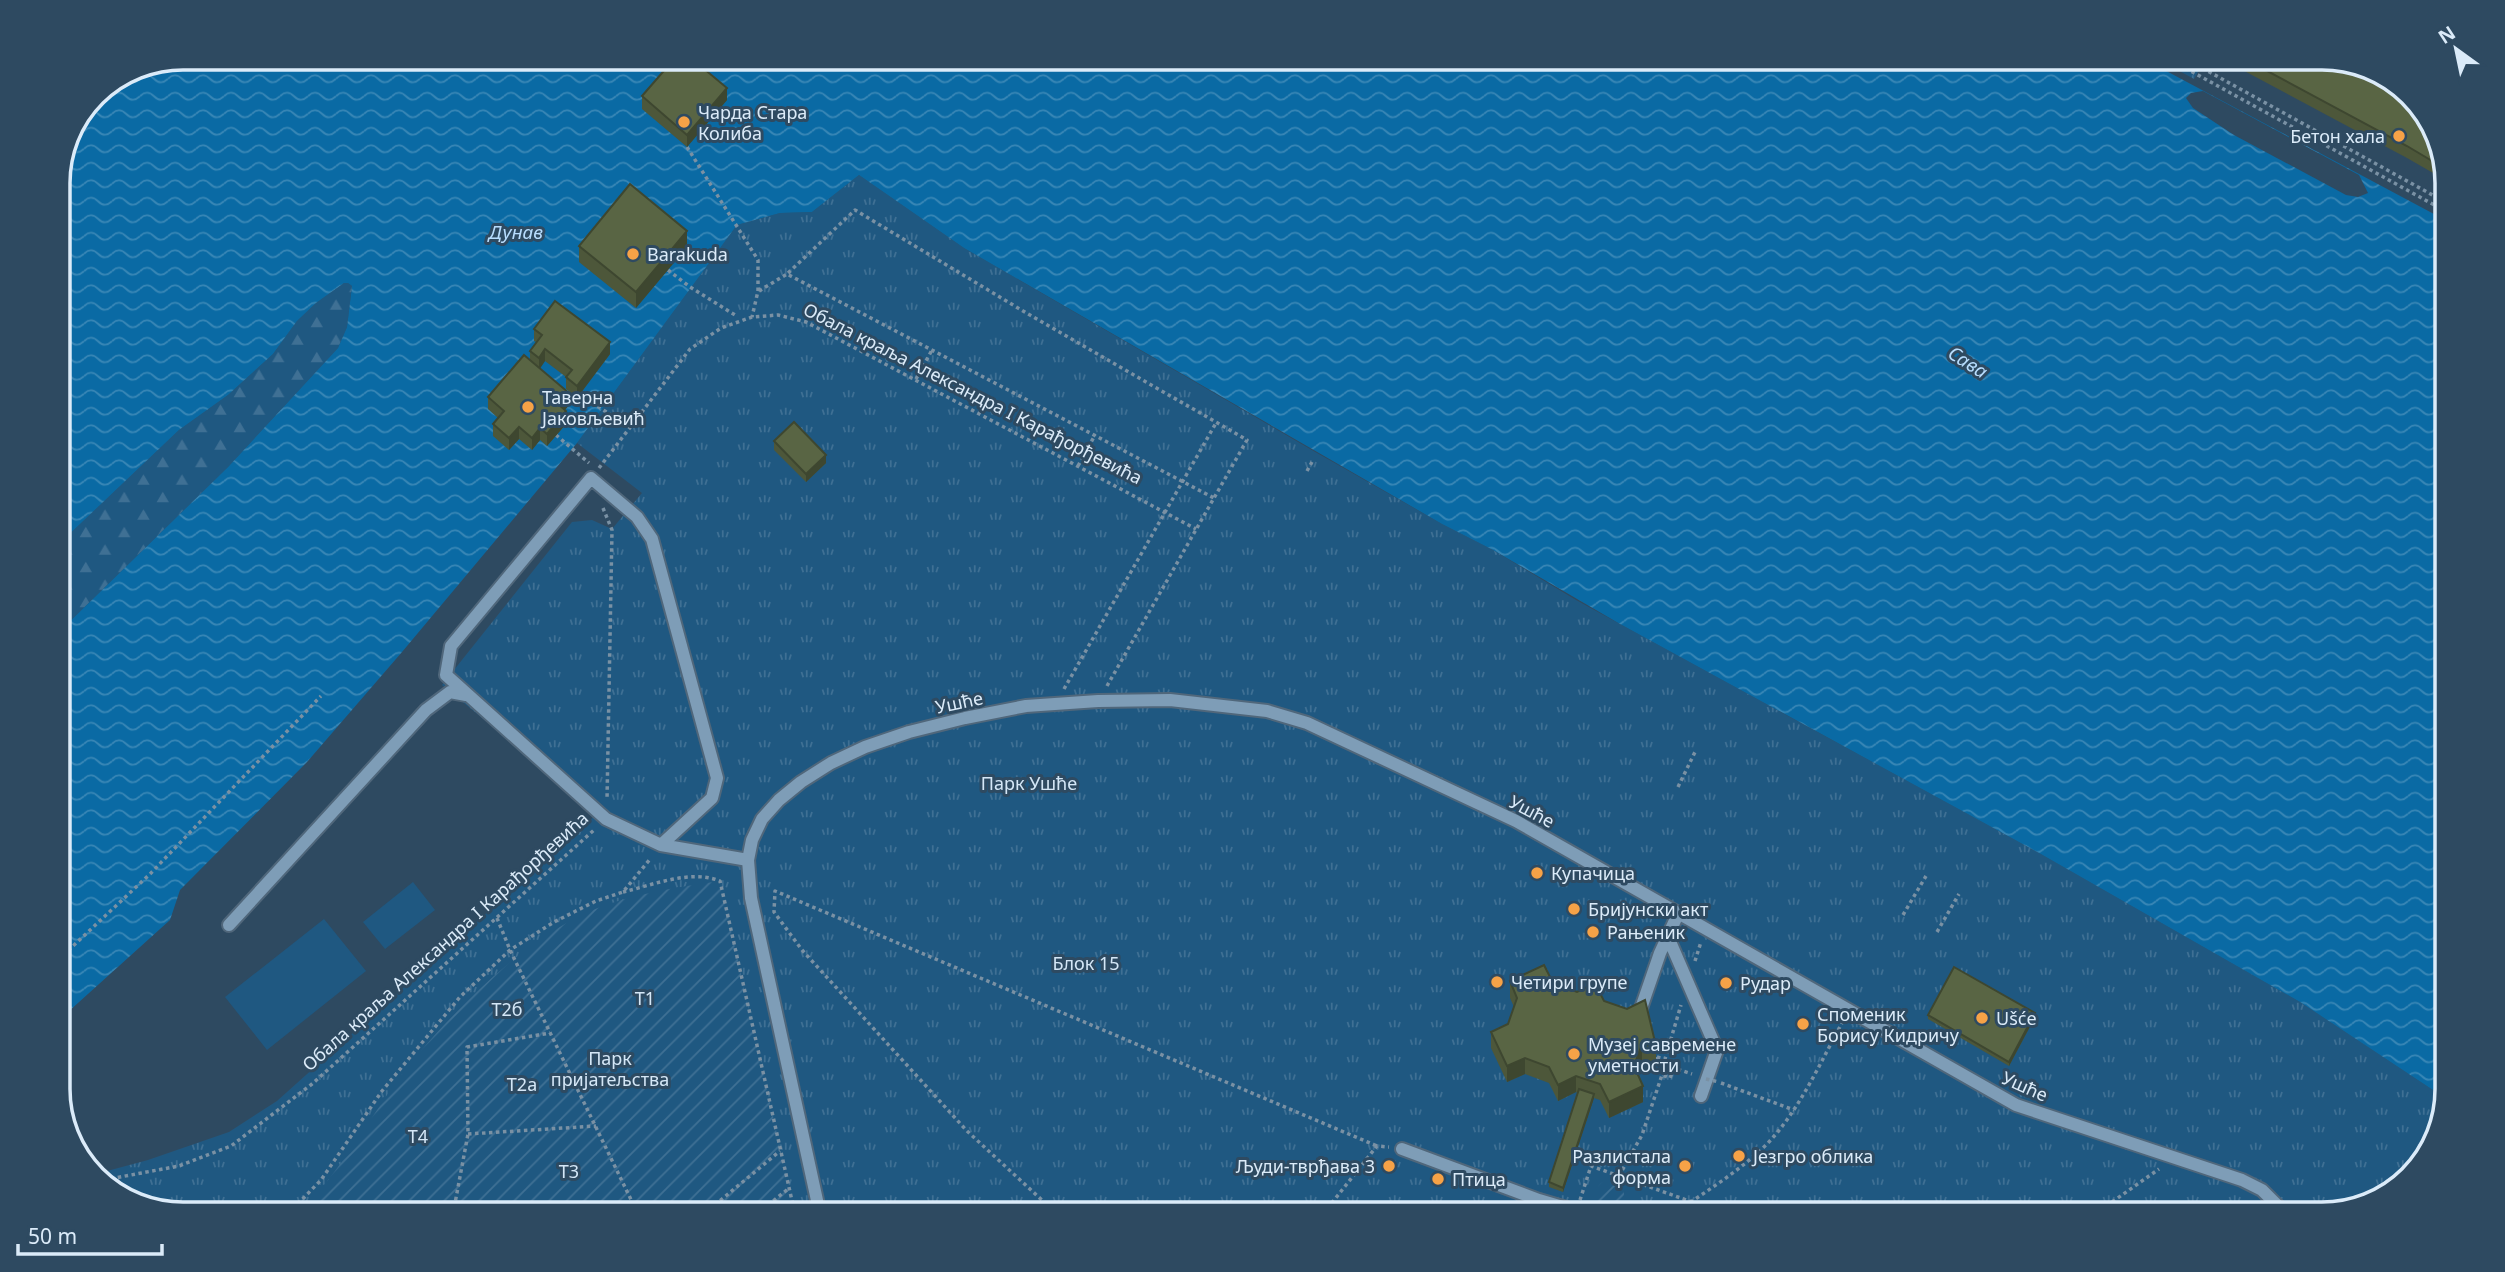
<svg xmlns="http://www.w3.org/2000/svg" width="2505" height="1272" font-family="'Noto Sans',sans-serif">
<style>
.forest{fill:url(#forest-firs)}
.park{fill:url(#park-tufts)}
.garden{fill:url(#garden-furrows)}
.pitch{fill:#1f5881}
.water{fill:url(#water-waves)}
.pier{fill:#2e4a61}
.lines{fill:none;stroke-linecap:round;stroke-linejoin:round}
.minor-casing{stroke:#50677b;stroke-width:16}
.path{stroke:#7a91a4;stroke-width:3.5;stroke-dasharray:3.5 3.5;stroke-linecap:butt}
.minor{stroke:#7e9db7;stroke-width:12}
.path-bridge{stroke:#7a91a4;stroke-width:3.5;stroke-dasharray:3.5 3.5;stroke-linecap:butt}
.wall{fill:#4d573a}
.shaded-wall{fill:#3e4730}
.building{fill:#596544;stroke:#3e4730;stroke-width:2}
.poi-dot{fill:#f6a247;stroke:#2e4a61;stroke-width:2.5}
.labels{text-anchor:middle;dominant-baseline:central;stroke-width:6;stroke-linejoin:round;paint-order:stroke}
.poi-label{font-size:18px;fill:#dbebf9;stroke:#2e4a61;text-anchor:start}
.street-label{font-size:18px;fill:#dbebf9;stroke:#2e4a61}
.park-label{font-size:18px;fill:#d4e7f7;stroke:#2e4a61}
.water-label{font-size:19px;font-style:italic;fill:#b7ddfe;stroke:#2e4a61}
.rim{fill:none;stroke:#dbebf9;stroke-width:3.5}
</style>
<defs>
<pattern id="forest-firs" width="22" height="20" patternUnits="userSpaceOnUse" patternTransform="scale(1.75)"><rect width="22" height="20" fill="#1f5881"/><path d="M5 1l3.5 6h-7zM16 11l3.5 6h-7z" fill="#3f7094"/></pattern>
<pattern id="park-tufts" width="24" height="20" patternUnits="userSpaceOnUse" patternTransform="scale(1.75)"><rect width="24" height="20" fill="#1f5881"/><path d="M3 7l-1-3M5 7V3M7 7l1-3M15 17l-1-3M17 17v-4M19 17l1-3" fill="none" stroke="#3f7094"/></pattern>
<pattern id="garden-furrows" width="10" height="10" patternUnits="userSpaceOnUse" patternTransform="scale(1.75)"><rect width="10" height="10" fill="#1f5881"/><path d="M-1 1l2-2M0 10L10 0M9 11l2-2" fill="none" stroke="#3f7094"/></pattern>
<pattern id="water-waves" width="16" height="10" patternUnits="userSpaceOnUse" patternTransform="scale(1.75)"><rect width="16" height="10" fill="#0a6aa4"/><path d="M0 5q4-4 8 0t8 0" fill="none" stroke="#3987b6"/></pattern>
</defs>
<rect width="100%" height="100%" fill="#2e4a61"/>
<path class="forest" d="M344 283H348L352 286 347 327 338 348 228 467 58 633V545L179 430 228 395 273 354 297 321 316 303Z"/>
<path class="park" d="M2156 58H2206L2194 79Z
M859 175 964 248 1317 453 1442 524 1493 550 1576 600 2039 853 2300 1002 2445 1098 2434 1144 2391 1193 2322 1214H183L128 1201 96 1174 148 1160 229 1132 277 1101 598 813 442 685 572 522 592 520 612 529 642 493 577 443 737 225 780 213 812 212Z"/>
<path class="garden" d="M720 881 795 1214H299C335 1176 358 1138 387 1095 433 1029 513 947 586 913 625 895 678 887 720 881Z
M1596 1194a14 14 0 1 1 28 0a14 14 0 1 1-28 0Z"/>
<path class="pitch" d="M413 882 435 910 385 949 363 922Z
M324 919 366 971 267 1050 225 997Z"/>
<path class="water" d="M183 58H2142L2447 221V1089L2445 1098 2300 1002 2039 853 1620 624 1493 550 1442 524 964 248 859 175 812 212 780 213 737 225 577 443 402 652 307 762 180 890 170 920 58 1021V633L228 467 338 348 347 327 352 286 348 283H344L316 303 297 321 273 354 228 395 179 430 58 545V175L93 99C117 70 148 65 183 58Z"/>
<path class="pier" d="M2203 91 2359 175 2368 193 2358 197 2346 195 2234 135 2193 108 2186 98 2191 93Z"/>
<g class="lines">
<g class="minor-casing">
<path id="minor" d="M661 845 712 798 717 778 652 539 637 517 591 478 451 646 446 675 606 819 661 845 748 860
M229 925 426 710 450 692 466 695
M1668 937 1717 1050 1701 1096
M1638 1017 1660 953 1678 914
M1402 1149 1539 1200 1566 1208
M820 1214 751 898 748 860 752 840 762 819 779 800 801 782 831 763 865 747 909 732 965 718 1026 706 1098 701 1170 700 1267 711 1307 723 1516 821 2016 1105 2242 1180 2262 1190 2286 1214"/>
</g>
<path class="path" d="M2167 58 2447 212
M2184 58 2447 203
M687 147 758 260V291L752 317
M668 270 690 287 735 315
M759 291 787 274
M916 379 932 350
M580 395 611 415
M556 435 589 463
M1078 466 1095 435
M599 468 690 349 721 328 752 317 778 315 806 322 1196 529
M1307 471 1312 462
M603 508 612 530 607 800
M1107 686 1247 440 1028 314 855 210 787 274 1214 498
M1064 689 1216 423
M1678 787 1695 752
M623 892C653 885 691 869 720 881L795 1214
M1903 915 1926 876
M497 918 510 950 638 1214
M1937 932 1959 894
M58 960 150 874 321 696
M1695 961 1701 942
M1657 1057 1665 1059 1681 1005
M1657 1057 1656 1062 1692 1074
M1721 1083 1794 1110
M468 1134 596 1126
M1619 1176 1642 1135 1662 1075 1670 1078 1674 1068
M104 1180 179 1166 231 1146 312 1084 594 830
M1580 1200 1591 1166 1720 1212 1719 1214
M288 1214 321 1180 382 1091 460 997 510 950 554 922 596 901 623 892 651 858
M453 1214 468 1134 467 1047 550 1033
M704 1214 780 1151
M757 1214 788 1189
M1057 1214 967 1131 802 950 774 912 775 891 1377 1146
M1323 1214 1377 1146 1389 1147
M1673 1214C1705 1192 1740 1171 1768 1143 1800 1109 1820 1063 1842 1023
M2095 1214 2159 1169"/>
<use href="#minor" class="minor"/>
<path class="path-bridge" d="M1706 1079 1719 1082"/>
</g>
<path class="wall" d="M2220 58H2322L2426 113 2447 175V181L2407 158Z
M642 96 727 100 687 147 642 109Z
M579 246 687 247 636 308 579 262Z
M534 329 610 354 577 398 566 389V377L545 361 540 368 569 405 565 410 566 424 547 446 540 440 532 450 519 439 509 450 493 436V424L498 418 488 409V397L530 359V351L536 342 534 341Z
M774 441 826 463 806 482 774 450Z
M1510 981 1553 983 1604 1001 1656 1046V1062L1642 1060 1637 1073 1643 1102 1609 1118 1600 1100 1594 1098 1563 1192 1549 1187V1182L1578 1093 1576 1092 1558 1101 1549 1083 1525 1074 1507 1082 1491 1048V1032L1508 1024 1514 1007 1510 998Z
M1928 1015 2035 1017 2009 1066 1928 1019Z"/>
<path class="shaded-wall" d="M727 88V100L687 147V135Z
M687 231V247L636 308V292Z
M610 342V354L577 398V386Z
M545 349V361L539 370V358Z
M569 393V405L559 417V405Z
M566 411V424L547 446V434Z
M519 427V439L509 450V438Z
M540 428V440L532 450V438Z
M826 455V463L806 482V474Z
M2035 1013V1017L2009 1066V1062Z
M1642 1044V1060L1634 1082V1066Z
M1525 1058V1074L1507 1082V1066Z
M1576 1076V1092L1558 1101V1085Z
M1643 1086V1102L1609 1118V1102Z
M1594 1094V1098L1563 1192V1188Z"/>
<path class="building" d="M675 58H691L727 88 687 135 642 96Z
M2243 58H2322L2377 71 2426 113 2444 168 2407 146Z
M630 184 687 231 636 292 579 246Z
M555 301 610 342 577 386 566 377 572 370 545 349 539 358 530 351 542 335 534 329Z
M524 355 569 393 559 405 566 411 547 434 540 428 532 438 519 427 509 438 493 424 504 411 488 397Z
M794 422 826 455 806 474 774 441Z
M1544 965 1553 983 1577 992 1595 983 1604 1001 1627 1009 1645 1000 1656 1046 1642 1044 1634 1066 1643 1086 1609 1102 1600 1084 1576 1076 1558 1085 1549 1067 1525 1058 1507 1066 1491 1032 1508 1024 1517 998 1510 981Z
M1954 967 2035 1013 2009 1062 1928 1015Z
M1579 1089 1594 1094 1563 1188 1549 1182Z"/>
<g class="poi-dot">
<circle cx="684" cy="122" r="7"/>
<circle cx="2399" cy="136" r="7"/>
<circle cx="633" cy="254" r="7"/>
<circle cx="528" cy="407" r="7"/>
<circle cx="1537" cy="873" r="7"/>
<circle cx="1574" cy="909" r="7"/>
<circle cx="1593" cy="932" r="7"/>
<circle cx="1497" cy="982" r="7"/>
<circle cx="1726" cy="983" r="7"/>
<circle cx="1982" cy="1018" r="7"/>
<circle cx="1803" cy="1024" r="7"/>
<circle cx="1574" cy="1054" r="7"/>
<circle cx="1739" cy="1156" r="7"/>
<circle cx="1389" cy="1166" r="7"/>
<circle cx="1685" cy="1166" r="7"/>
<circle cx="1438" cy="1179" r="7"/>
</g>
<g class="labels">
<g class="poi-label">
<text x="698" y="112">Чарда Стара<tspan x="698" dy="21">Колиба</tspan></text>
<text x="2385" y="136" text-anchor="end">Бетон хала</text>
<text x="647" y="254">Barakuda</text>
<text x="542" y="397">Таверна<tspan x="542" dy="21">Јаковљевић</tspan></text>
<text x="1551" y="873">Купачица</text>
<text x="1588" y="909">Бријунски акт</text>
<text x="1607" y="932">Рањеник</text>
<text x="1511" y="982">Четири групе</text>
<text x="1740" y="983">Рудар</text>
<text x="1817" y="1014">Споменик<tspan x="1817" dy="21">Борису Кидричу</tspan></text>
<text x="1996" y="1018">Ušće</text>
<text x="1588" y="1044">Музеј савремене<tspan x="1588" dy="21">уметности</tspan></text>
<text x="1671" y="1156" text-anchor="end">Разлистала<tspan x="1671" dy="21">форма</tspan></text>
<text x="1753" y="1156">Језгро облика</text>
<text x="1375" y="1166" text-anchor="end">Људи-тврђава 3</text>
<text x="1452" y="1179">Птица</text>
</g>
<g class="street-label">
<text transform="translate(973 393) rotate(27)">Обала краља Александра I Карађорђевића</text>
<text transform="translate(959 702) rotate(-12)">Ушће</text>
<text transform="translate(1532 811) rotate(28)">Ушће</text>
<text transform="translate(445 941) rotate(-42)">Обала краља Александра I Карађорђевића</text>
<text transform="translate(2025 1086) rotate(24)">Ушће</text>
</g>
<g class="park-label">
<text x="1029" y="783">Парк Ушће</text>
<text x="1086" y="963">Блок 15</text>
<text x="645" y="998">Т1</text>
<text x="507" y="1009">Т2б</text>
<text x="610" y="1058">Парк<tspan x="610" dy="21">пријатељства</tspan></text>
<text x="522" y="1084">Т2а</text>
<text x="418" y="1136">Т4</text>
<text x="569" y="1171">Т3</text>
</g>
<g class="water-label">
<text x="516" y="232">Дунав</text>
<text transform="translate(1968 362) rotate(32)">Сава</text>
</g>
</g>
<path d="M0 0H2505V1272H0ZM183 70H2322A113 113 0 0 1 2435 183V1089A113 113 0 0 1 2322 1202H183A113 113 0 0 1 70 1089V183A113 113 0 0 1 183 70Z" fill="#2e4a61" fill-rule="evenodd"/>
<path class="rim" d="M183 70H2322A113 113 0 0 1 2435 183V1089A113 113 0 0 1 2322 1202H183A113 113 0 0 1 70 1089V183A113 113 0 0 1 183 70Z"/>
<g transform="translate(2456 49) rotate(327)" stroke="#2e4a61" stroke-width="5" paint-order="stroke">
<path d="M0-5L12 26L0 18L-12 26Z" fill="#dbebf9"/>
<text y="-10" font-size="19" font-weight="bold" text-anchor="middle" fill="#dbebf9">N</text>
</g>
<path d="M18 1244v10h144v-10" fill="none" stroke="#dbebf9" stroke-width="3.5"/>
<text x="28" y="1244" font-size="21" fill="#dbebf9" stroke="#2e4a61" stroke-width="5" paint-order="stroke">50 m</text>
</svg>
